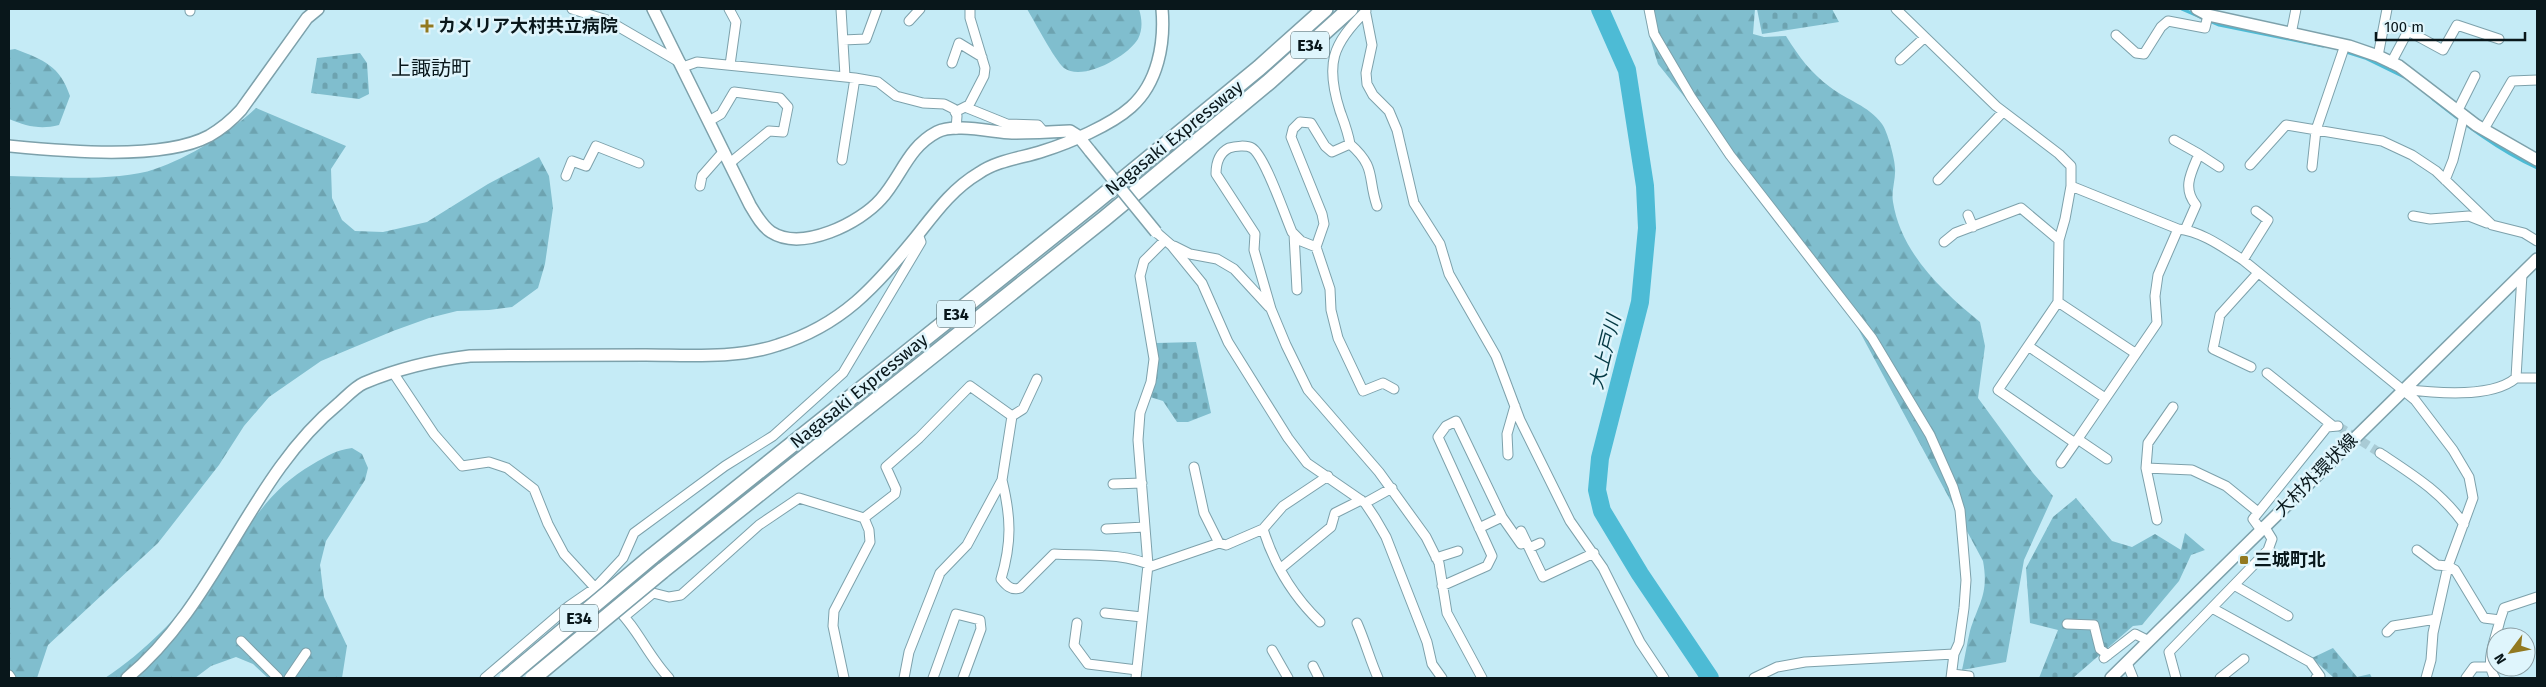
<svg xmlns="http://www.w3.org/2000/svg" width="2546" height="687" font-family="'Fira Sans','Noto Sans JP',sans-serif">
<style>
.forest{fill:url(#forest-firs)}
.cemetery{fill:url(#cemetery-stones)}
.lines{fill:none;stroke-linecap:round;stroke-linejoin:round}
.stream{stroke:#4dbbd5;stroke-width:3}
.river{stroke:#4dbbd5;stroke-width:18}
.street-tunnel{stroke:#a9cbd5;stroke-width:9;stroke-dasharray:9 4.5;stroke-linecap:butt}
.street-casing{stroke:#7da1ab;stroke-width:11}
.secondary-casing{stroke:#7da1ab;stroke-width:14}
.highway-casing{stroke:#7da1ab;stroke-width:18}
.street{stroke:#fff;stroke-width:9}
.secondary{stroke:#fff;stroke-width:11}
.highway{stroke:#fff;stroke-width:15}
.secondary-bridge-casing{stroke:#7da1ab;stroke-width:14;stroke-linecap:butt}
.highway-bridge-casing{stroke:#7da1ab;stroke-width:18;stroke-linecap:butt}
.secondary-bridge{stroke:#fff;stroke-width:11}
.highway-bridge{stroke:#fff;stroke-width:15}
.poi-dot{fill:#927920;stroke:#dff5fc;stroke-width:2}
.labels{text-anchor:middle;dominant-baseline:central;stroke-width:5;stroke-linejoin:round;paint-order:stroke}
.shield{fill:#dff5fc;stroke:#495a5e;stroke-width:1}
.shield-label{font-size:16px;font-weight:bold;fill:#09171b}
.poi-label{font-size:18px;font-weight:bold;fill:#09171b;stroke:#dff5fc;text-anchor:start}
.street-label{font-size:18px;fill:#09171b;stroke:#dff5fc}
.water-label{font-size:19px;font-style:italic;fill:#033843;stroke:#dff5fc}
.quarter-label{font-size:20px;fill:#09171b;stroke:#dff5fc}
</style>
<defs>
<pattern id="forest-firs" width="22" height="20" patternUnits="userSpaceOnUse" patternTransform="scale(1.25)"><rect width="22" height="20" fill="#80bece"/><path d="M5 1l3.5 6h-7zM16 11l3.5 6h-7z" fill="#6da3b0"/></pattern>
<pattern id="cemetery-stones" width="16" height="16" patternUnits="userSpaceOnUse" patternTransform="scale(1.25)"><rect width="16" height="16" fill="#80bece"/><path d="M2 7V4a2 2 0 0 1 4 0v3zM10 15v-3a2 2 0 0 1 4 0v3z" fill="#6da3b0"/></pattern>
</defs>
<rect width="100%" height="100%" fill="#c5ebf6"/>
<path class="forest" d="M1027 9H1139C1142 19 1143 29 1138 39 1128 56 1083 82 1064 68 1054 59 1035 22 1027 9Z
M1649 9H1755L1753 34 1764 37 1786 36C1799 57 1811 73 1830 87 1848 101 1868 105 1882 124 1887 130 1895 159 1895 168 1896 179 1891 191 1893 202 1901 253 1942 291 1980 322L1985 346 1978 398 2033 473 2053 496 2024 560 2006 662 1962 670C1965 657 1967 643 1970 631 1979 602 1989 594 1983 561L1833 282 1658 64 1649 35Z
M15 49C44 60 60 66 70 96L59 125C40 130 26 126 9 119V50Z
M256 108 346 146 331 169 332 198 342 220 355 231 383 232 427 222 488 184 539 157 549 176 553 208 545 264 538 288 512 307 489 310 457 311 429 318 393 331 321 361 269 397 244 426 219 465 158 543 48 645 37 678H9V176C48 177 119 182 155 169 188 158 231 132 256 108Z
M352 448 362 454 368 468 365 480 326 541 320 565 324 597 347 646 342 678H268L253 664 236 657 211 666 195 678H105C145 652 179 615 210 579 246 536 262 493 313 464 327 456 336 450 352 448Z"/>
<path class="cemetery" d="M1757 9H1832L1839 22 1762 34Z
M360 53 367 63 369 94 359 99 311 93 317 58Z
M1196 342 1211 413 1188 422H1177L1163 401 1150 397 1157 365 1156 343Z
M2076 498 2112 541 2132 547 2155 534 2181 550 2185 533 2205 550 2191 555 2179 581 2142 625 2133 626 2073 678H2039L2058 630 2030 623 2026 568 2053 517Z
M2333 648 2357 677 2370 674 2372 678H2334L2312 658Z"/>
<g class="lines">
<path class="stream" d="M2182 9 2219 25 2323 46
M2343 51 2365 58 2406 78
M2433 99C2466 125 2498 150 2537 168"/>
<path class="river" d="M1600 9 1627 70 1645 186 1647 228 1640 302 1600 458 1597 490 1602 511 1640 574 1710 678"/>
<path class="street-tunnel" d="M2338 426 2380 453"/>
<g class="street-casing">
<path id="street" d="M572 9 607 20 681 63
M729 9 736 22 730 65
M841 9 845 76
M1365 9 1372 45 1366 73 1367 84 1373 95 1389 111 1397 130 1414 203 1440 244 1449 274 1496 356 1520 420 1570 521 1603 568 1640 642 1664 678
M1649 9 1654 34 1691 97 1730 155 1872 338 1930 435 1953 487 1960 510 1963 544 1966 580 1964 608 1959 643 1954 654 1951 678
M1896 9 1996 106 2059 154 2071 166V186L2065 219 2059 240 2058 302 1998 390 2075 443 2157 323 2155 296 2158 275 2178 229
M190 11V9
M1366 11C1332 44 1325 64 1340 111 1344 122 1348 132 1350 144L1332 152 1325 146 1311 123 1300 122 1293 129 1291 137 1322 214 1324 224 1316 247 1301 241 1292 232C1285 216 1265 156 1252 148 1247 145 1235 146 1229 148 1219 153 1216 164 1216 174L1255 234 1254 250 1271 309 1286 345 1308 390 1379 472 1426 537 1439 563 1447 613 1482 678
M909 21 920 9
M2291 34 2296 9
M2116 35 2136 53 2144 54 2161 27 2168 21 2205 28 2208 15
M843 40 866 39 877 9
M2378 56 2387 9
M1900 60 1924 38
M952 63 959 43 982 57
M2391 63 2408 31 2443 50 2457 25 2499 39
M683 67 697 62 855 78 878 82 896 96 923 103 944 104 954 109 957 116 956 129
M965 107 1007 124 1038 125 1044 132
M2458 110 2475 76
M955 112 969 105 984 76 985 68 970 18V9
M709 121 721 114 734 92 780 98 788 107 783 132 769 131 730 163
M2484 129 2512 81 2537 80
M2174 140 2199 154C2191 173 2182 188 2196 205L2185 230
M1350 144C1377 168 1367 177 1377 206
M2199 154 2219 167
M842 160 855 78
M2250 165 2286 125 2382 141 2412 155 2436 171 2492 225 2524 233 2537 241
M2312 167 2316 130 2345 45
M566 176 572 161 586 166 596 146 639 163
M1938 180 2003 112
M2445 180 2453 160 2464 115
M700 186 702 176 724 151
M2071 186 2178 229C2201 231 2224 248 2243 260L2415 400 2453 450 2469 477 2473 498 2448 566 2433 633 2431 660 2426 678
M1968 215 1973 227
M2413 216 2430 219 2469 216 2487 223
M1156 232 1171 245 1202 283 1228 342 1288 438 1307 463 1365 503 1375 518 1386 537 1427 642 1432 664 1442 678
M1294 234 1297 290
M1944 242 1955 233 2021 208 2059 240
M1174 246 1190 254 1217 259 1234 269 1269 307
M1316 247 1330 289 1331 310 1338 338 1363 391 1383 383 1394 389
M2243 260 2268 220 2256 211
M2058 302 2135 353
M2028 346 2105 398
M2251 367 2213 349 2220 315 2258 273
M2267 373 2333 426
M394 374 434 434 462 466 489 462 507 468 534 489 548 524 564 554 598 591
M2516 378H2537
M2403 389C2434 393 2491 399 2516 378L2522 274
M2173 407 2148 443 2146 468 2192 470 2226 486 2258 512
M1012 416 1023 409 1037 379
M2079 440 2107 459
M2380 453C2413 475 2440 491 2464 524
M1508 455 1507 434 1515 406
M2061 463 2075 443
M1194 467 1204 513 1219 543
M2146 468 2157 520
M1002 480C1011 517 1012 542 1001 579 1006 585 1011 591 1020 588L1054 554C1084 556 1124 552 1152 566L1219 543 1226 545 1263 529 1283 506 1328 476
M1113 484 1142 483
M1365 503 1392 488
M864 518 895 494 896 489 886 467 919 438 970 386 1012 416
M1479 528 1502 517 1521 544 1526 542
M1106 529 1145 527
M1263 529C1274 564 1294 597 1320 622
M2261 530 2253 519 2327 427 2338 426
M1521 531 1543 577 1594 553
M1529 548 1540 543
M2268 550 2286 563
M2417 550 2437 565 2448 566 2455 570 2484 618 2500 620C2496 638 2484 662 2495 678
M1436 558 1458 551
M1280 569 1331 527 1335 513 1361 500
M2234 585 2288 616
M1442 586 1487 566 1492 556 1438 437 1446 426 1456 421 1502 517
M615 607C637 627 648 656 669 678
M2212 608 2310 662 2320 676 2316 678
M1105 613 1142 617
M625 616 653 593 669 597 681 595 759 525 799 498 864 518
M2500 620 2504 608 2537 597
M1077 623 1074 645 1088 664 1137 670
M1357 623C1365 641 1370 660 1378 678
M2067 624 2094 625 2100 649 2108 655
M2387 632 2393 626 2436 619
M241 641 278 678
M1272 650 1288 678
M2104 658 2135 634 2149 641
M2127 663 2133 678
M1313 666 1319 678
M1952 674 1969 676V678
M9 675 11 678
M289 678 306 653
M485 678 569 606 595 588 623 558 634 533 725 466 773 436 843 373 921 242 918 234
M844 678 833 626 834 611 870 542 869 530 864 518
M904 678 909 652 940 573 967 545 1002 480 1012 416
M933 678 956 614 980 620 981 629 963 678
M1136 678 1148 565 1138 440 1140 413 1151 382 1154 359 1140 276 1144 261 1165 240
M1754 678 1777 667 1805 662 1954 654
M2176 678 2169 652 2268 550 2272 539 2264 526
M2220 678 2244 659
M2466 678 2474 667H2490"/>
</g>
<g class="secondary-casing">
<path id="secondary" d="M653 9 750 205C756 215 762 226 771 232 802 252 860 223 881 199 901 177 908 147 937 132 954 123 992 132 1012 133 1031 133 1051 132 1070 131L1078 136 1090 151
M2197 9 2208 15 2349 46 2378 56 2399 66 2476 125 2537 160
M9 146C61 151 162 161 209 136 221 129 232 120 241 110L307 18 318 9
M127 678C218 603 249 477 338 404 346 397 355 387 364 383 397 369 435 360 470 356 529 355 587 355 646 355 688 355 737 359 778 345 842 325 875 287 916 237 935 213 952 189 979 173 998 160 1022 158 1043 151 1069 143 1111 125 1131 107 1158 83 1165 43 1162 9
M2111 678 2537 259"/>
</g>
<g class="highway-casing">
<path id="highway" d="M651 557 1093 204 1259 68 1325 9
M662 571 1105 218 1270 81 1350 9"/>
</g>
<use href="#street" class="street"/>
<use href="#secondary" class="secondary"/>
<use href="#highway" class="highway"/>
<g class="secondary-bridge-casing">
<path id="secondary-bridge" d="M1090 151 1156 232"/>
</g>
<g class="highway-bridge-casing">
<path id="highway-bridge" d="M507 678 651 557
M533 678 662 571"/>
</g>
<use href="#secondary-bridge" class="secondary-bridge"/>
<use href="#highway-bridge" class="highway-bridge"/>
</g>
<g class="poi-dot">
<path d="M424.5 18.5h5v5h5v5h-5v5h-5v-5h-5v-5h5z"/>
<rect x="2239" y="555" width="10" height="10" rx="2.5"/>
</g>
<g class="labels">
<g class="shield">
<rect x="1291" y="31.5" width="38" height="27" rx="4"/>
<rect x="937" y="300.5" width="38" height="27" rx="4"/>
<rect x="560" y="604.5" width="38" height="27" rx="4"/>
</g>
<g class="shield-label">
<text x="1310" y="45">E34</text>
<text x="956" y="314">E34</text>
<text x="579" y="618">E34</text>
</g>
<g class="poi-label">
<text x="438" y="26">カメリア大村共立病院</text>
<text x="2254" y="560">三城町北</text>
</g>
<g class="street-label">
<text transform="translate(1174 138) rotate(-39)">Nagasaki Expressway</text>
<text transform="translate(859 391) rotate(-39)">Nagasaki Expressway</text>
<text transform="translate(2316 475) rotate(-45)">大村外環状線</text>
</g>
<g class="water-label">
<text transform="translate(1605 352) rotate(-76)">大上戸川</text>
</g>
<g class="quarter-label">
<text x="431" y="68">上諏訪町</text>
</g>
</g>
<rect width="2546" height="687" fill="none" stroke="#09171b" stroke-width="20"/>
<g transform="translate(2511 652) rotate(238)"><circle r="24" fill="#dff5fc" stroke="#899ca2"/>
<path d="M0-4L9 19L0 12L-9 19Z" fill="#927920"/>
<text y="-8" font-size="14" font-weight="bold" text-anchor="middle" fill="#09171b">N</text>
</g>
<path d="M2376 32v8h149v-8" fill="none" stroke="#09171b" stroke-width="2.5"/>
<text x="2384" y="32" font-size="15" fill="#09171b" stroke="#dff5fc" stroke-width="4" paint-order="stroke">100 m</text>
</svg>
